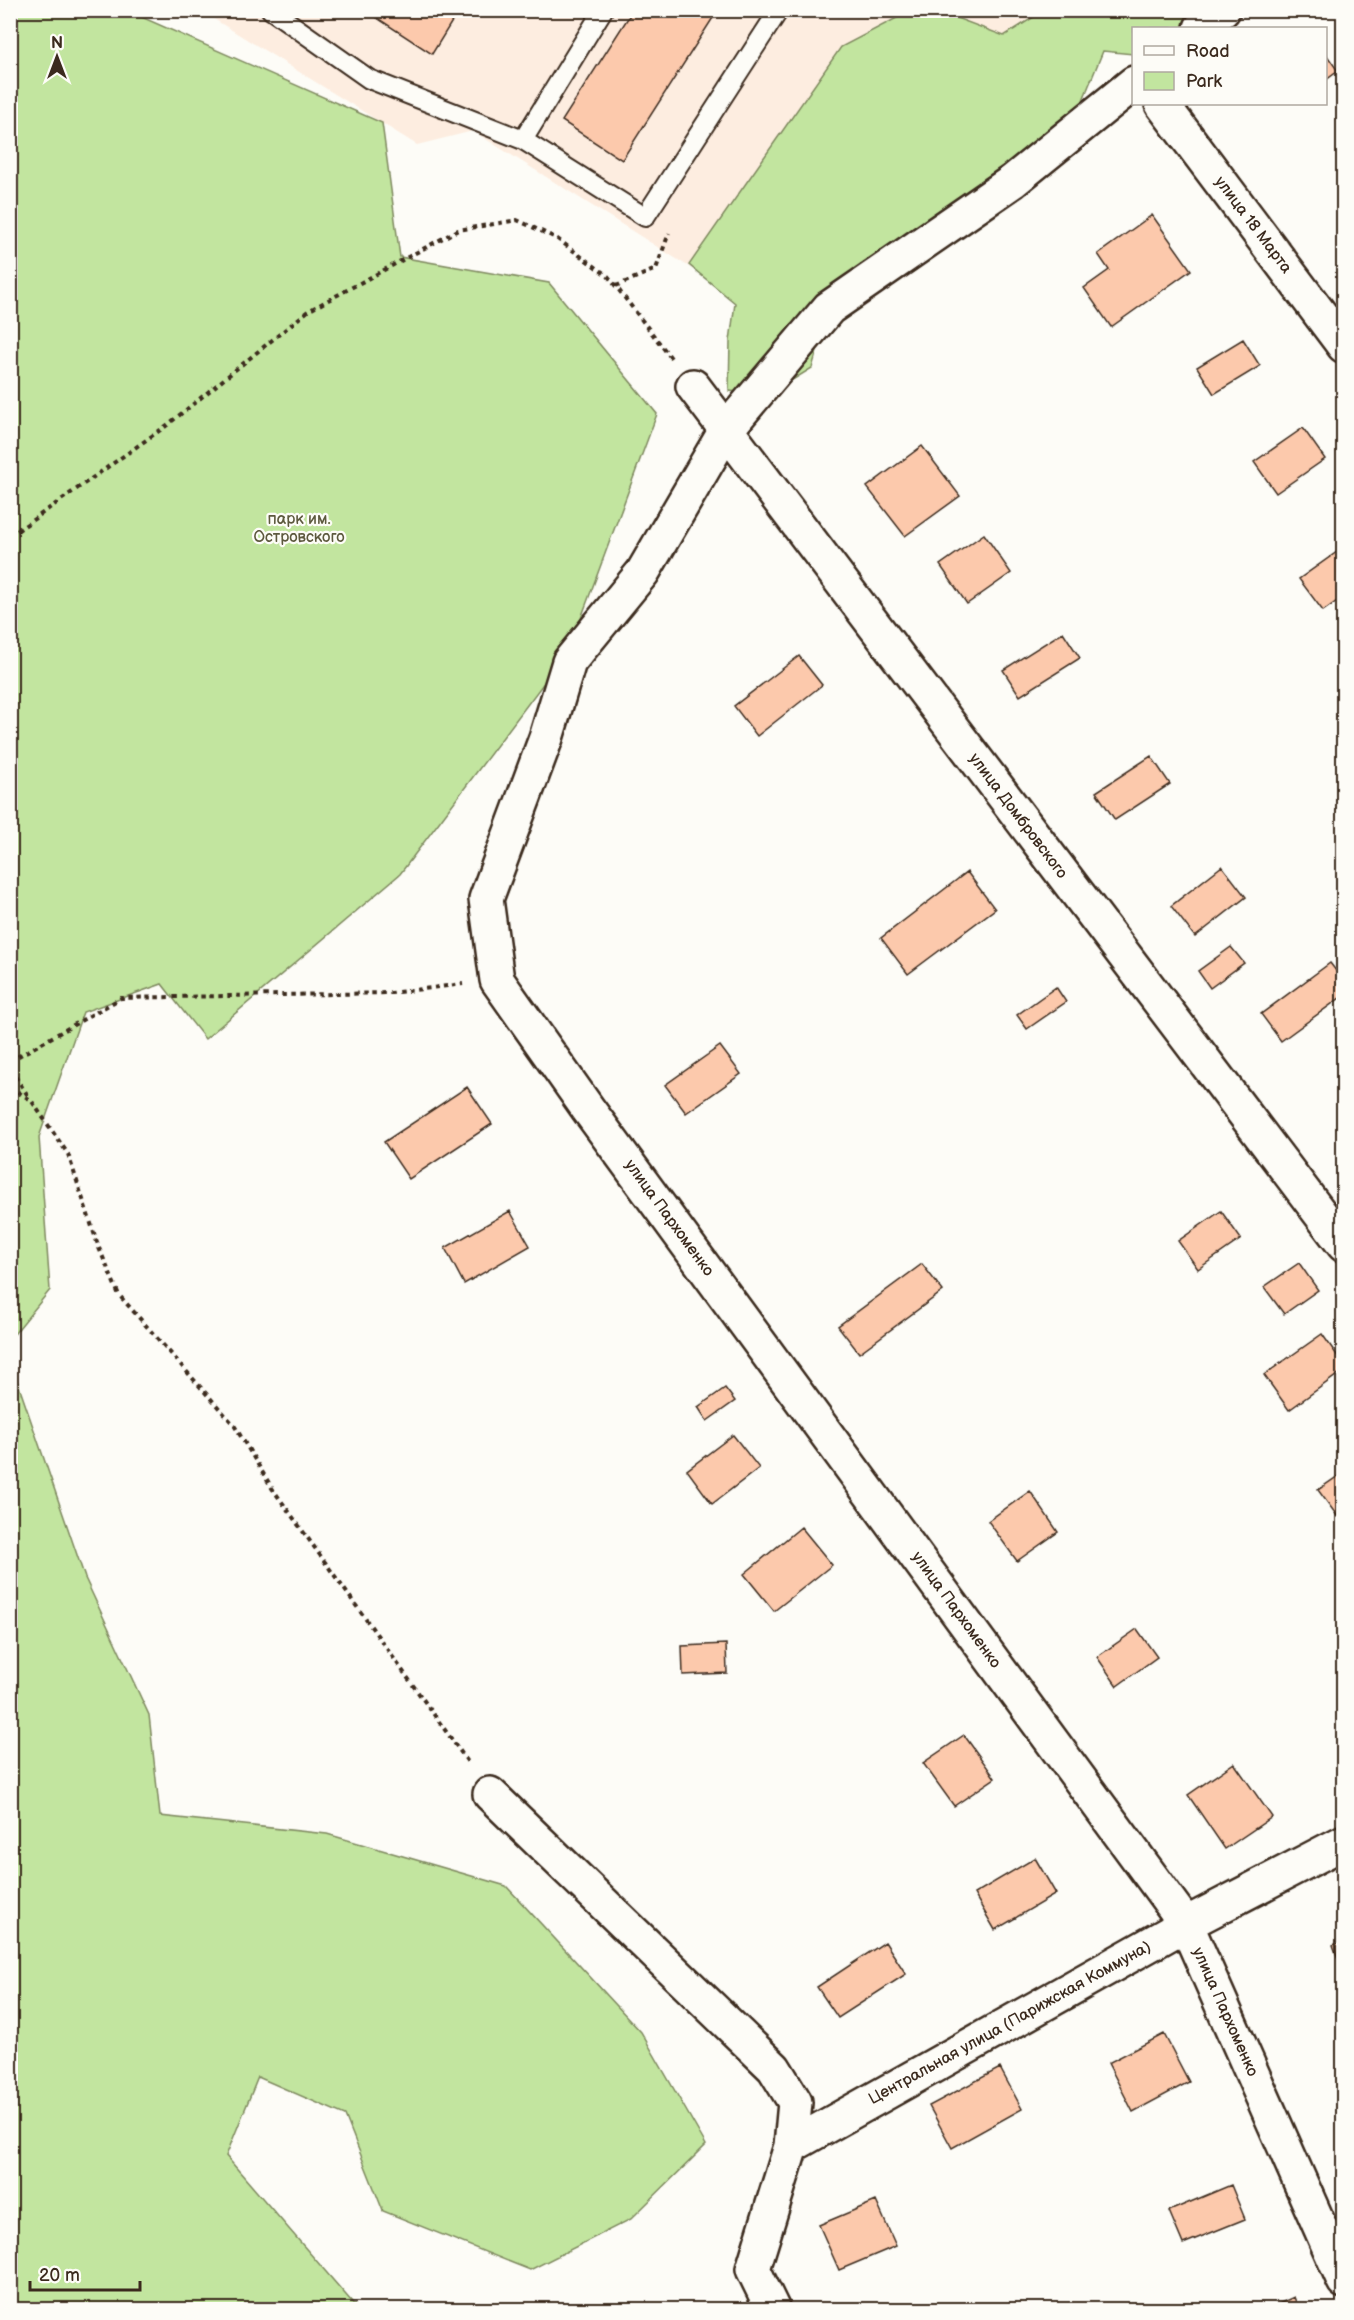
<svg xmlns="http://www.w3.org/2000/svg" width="1354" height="2320" font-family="'Balsamiq Sans',sans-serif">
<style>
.built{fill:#fdede0}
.green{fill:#c2e59f;stroke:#7e885e;stroke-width:1.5}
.building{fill:#fcc9ac;stroke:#3b2a1e;stroke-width:1.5}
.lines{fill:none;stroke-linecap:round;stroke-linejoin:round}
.lane-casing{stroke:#3b2a1e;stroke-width:22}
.street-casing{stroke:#3b2a1e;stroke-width:38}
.path{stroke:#3b2a1e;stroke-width:4;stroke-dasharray:4.5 4.5;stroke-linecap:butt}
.lane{stroke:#fdfcf7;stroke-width:18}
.street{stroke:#fdfcf7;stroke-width:33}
.labels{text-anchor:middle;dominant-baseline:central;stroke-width:4.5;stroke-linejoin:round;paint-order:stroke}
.street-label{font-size:16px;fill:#3b2a1e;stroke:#fdfcf7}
.park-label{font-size:16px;fill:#5d593e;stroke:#fdfcf7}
</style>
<rect width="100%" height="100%" fill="#fdfcf7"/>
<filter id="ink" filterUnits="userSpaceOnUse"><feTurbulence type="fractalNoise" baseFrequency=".0167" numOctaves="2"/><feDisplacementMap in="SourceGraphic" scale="12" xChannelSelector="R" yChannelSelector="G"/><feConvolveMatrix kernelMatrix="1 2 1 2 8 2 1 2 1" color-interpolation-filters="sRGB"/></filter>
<g filter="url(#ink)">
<path class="built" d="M201 11H1118L745 302 473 131 417 145Z"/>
<path class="green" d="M11 11H128L382 123 400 257 549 283 657 414 570 648 400 874 205 1039 162 984 83 1012 39 1137 50 1290 11 1338Z
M910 11H938L1004 36 1043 11H1242L1217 28H1134L1133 54 1103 51 1074 122 829 308 812 368 768 395 729 391 730 341 735 303 689 265 841 47Z
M11 1363 85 1578 149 1715 160 1816 327 1834 506 1886 641 2032 706 2145 631 2219 530 2270 383 2211 345 2115 258 2077 226 2156 358 2309H11Z"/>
<path class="building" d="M365 10H459L432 54Z
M633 10H718L622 160 562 121Z
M1326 54 1338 71 1326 80Z
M1152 215 1191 270 1111 327 1084 288 1109 270 1098 254Z
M1243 339 1260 366 1214 394 1197 367Z
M1303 428 1325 459 1276 493 1254 462Z
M922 446 960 496 905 536 867 487Z
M984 534 1011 573 967 604 940 565Z
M1344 547V596L1323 611 1299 579Z
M1063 632 1080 658 1020 696 1003 670Z
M799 656 822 685 757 736 734 706Z
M1151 756 1170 784 1115 820 1096 792Z
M1222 866 1246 897 1195 937 1171 906Z
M967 872 995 909 908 974 881 938Z
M1231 947 1244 963 1210 988 1198 971Z
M1330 963 1344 981V995L1281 1041 1261 1014Z
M1056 987 1066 1002 1027 1029 1017 1015Z
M720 1046 741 1074 686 1113 665 1085Z
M467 1087 492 1124 409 1179 384 1142Z
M510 1211 530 1246 464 1284 445 1248Z
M1221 1211 1241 1239 1198 1269 1178 1241Z
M1299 1263 1318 1290 1284 1314 1264 1287Z
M922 1264 943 1291 859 1353 838 1326Z
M1322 1334 1344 1365V1370L1289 1410 1264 1375Z
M725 1388 735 1401 707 1421 698 1407Z
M733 1435 759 1468 712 1504 687 1470Z
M1344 1472V1513L1338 1517 1318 1490Z
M1030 1491 1058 1532 1017 1561 988 1521Z
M801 1527 832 1565 774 1611 744 1574Z
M1137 1629 1157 1657 1117 1686 1097 1657Z
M726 1644 727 1673 683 1675 682 1646Z
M964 1735 995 1778 954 1806 923 1763Z
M1234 1763 1272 1817 1225 1849 1188 1795Z
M1035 1858 1056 1894 995 1930 974 1894Z
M1344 1941V1975L1333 1945Z
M885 1942 906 1974 838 2018 817 1987Z
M1164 2034 1189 2082 1133 2112 1108 2063Z
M1000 2068 1022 2109 952 2148 929 2106Z
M1231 2185 1245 2219 1183 2244 1169 2211Z
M876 2201 896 2246 839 2270 819 2225Z
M1294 2297 1299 2310H1265Z"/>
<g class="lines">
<g class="lane-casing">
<path id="lane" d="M271 10 369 79 523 140
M603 10 523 140 645 217 779 10"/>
</g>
<g class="street-casing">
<path id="street" d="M1201 28 1223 10
M1134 83 1013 181 829 308 726 430 643 572 569 662 546 738 486 899 497 980 588 1109 1186 1924 1344 2281
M1162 104 1344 346
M693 386 1344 1245
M490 1794 774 2068 795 2102 791 2146
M773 2310 753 2269 791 2146 1186 1924 1344 1842"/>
</g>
<path class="path" d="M616 286 656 269 669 233
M10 536 166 426 308 311 458 230 517 220 556 238 608 276 671 358
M10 1061 121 998 391 993 463 984
M10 1069 29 1097
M10 1087 31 1100 68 1154 99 1248 119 1295 234 1425 272 1488 470 1765"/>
<use href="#lane" class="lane"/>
<use href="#street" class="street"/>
</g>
</g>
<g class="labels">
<g class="street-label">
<text transform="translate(1253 225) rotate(53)">улица 18 Марта</text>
<text transform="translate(1018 816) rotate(53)">улица Домбровского</text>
<text transform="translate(669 1218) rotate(54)">улица Пархоменко</text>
<text transform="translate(956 1610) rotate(54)">улица Пархоменко</text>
<text transform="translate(1225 2012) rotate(66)">улица Пархоменко</text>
<text transform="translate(1010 2023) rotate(-29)">Центральная улица (Парижская Коммуна)</text>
</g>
<g class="park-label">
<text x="299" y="519">парк им.<tspan x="299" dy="18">Островского</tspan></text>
</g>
</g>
<rect width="1354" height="2320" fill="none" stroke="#fdfcf7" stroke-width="36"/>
<rect x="18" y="18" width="1318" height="2284" fill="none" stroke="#3b2a1e" stroke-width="2" filter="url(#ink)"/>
<rect x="1132" y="27" width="195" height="78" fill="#fdfcf7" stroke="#afa8a0" stroke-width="1.5"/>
<rect x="1144" y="46" width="30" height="9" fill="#fdfcf7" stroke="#afa8a0" stroke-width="1.5"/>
<text x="1186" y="57" font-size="18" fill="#3b2a1e">Road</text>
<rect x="1144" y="72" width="30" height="18" fill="#c2e59f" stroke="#afa8a0" stroke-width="1.5"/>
<text x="1186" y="87" font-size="18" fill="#3b2a1e">Park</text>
<g transform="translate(57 57)" stroke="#fdfcf7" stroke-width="4.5" paint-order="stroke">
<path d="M0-4.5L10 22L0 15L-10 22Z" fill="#3b2a1e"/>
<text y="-9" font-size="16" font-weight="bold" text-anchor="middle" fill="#3b2a1e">N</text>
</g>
<path d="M30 2281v9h110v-9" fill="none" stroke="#3b2a1e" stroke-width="3"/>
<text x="39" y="2281" font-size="18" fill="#3b2a1e" stroke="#fdfcf7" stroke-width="4.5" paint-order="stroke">20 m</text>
</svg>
